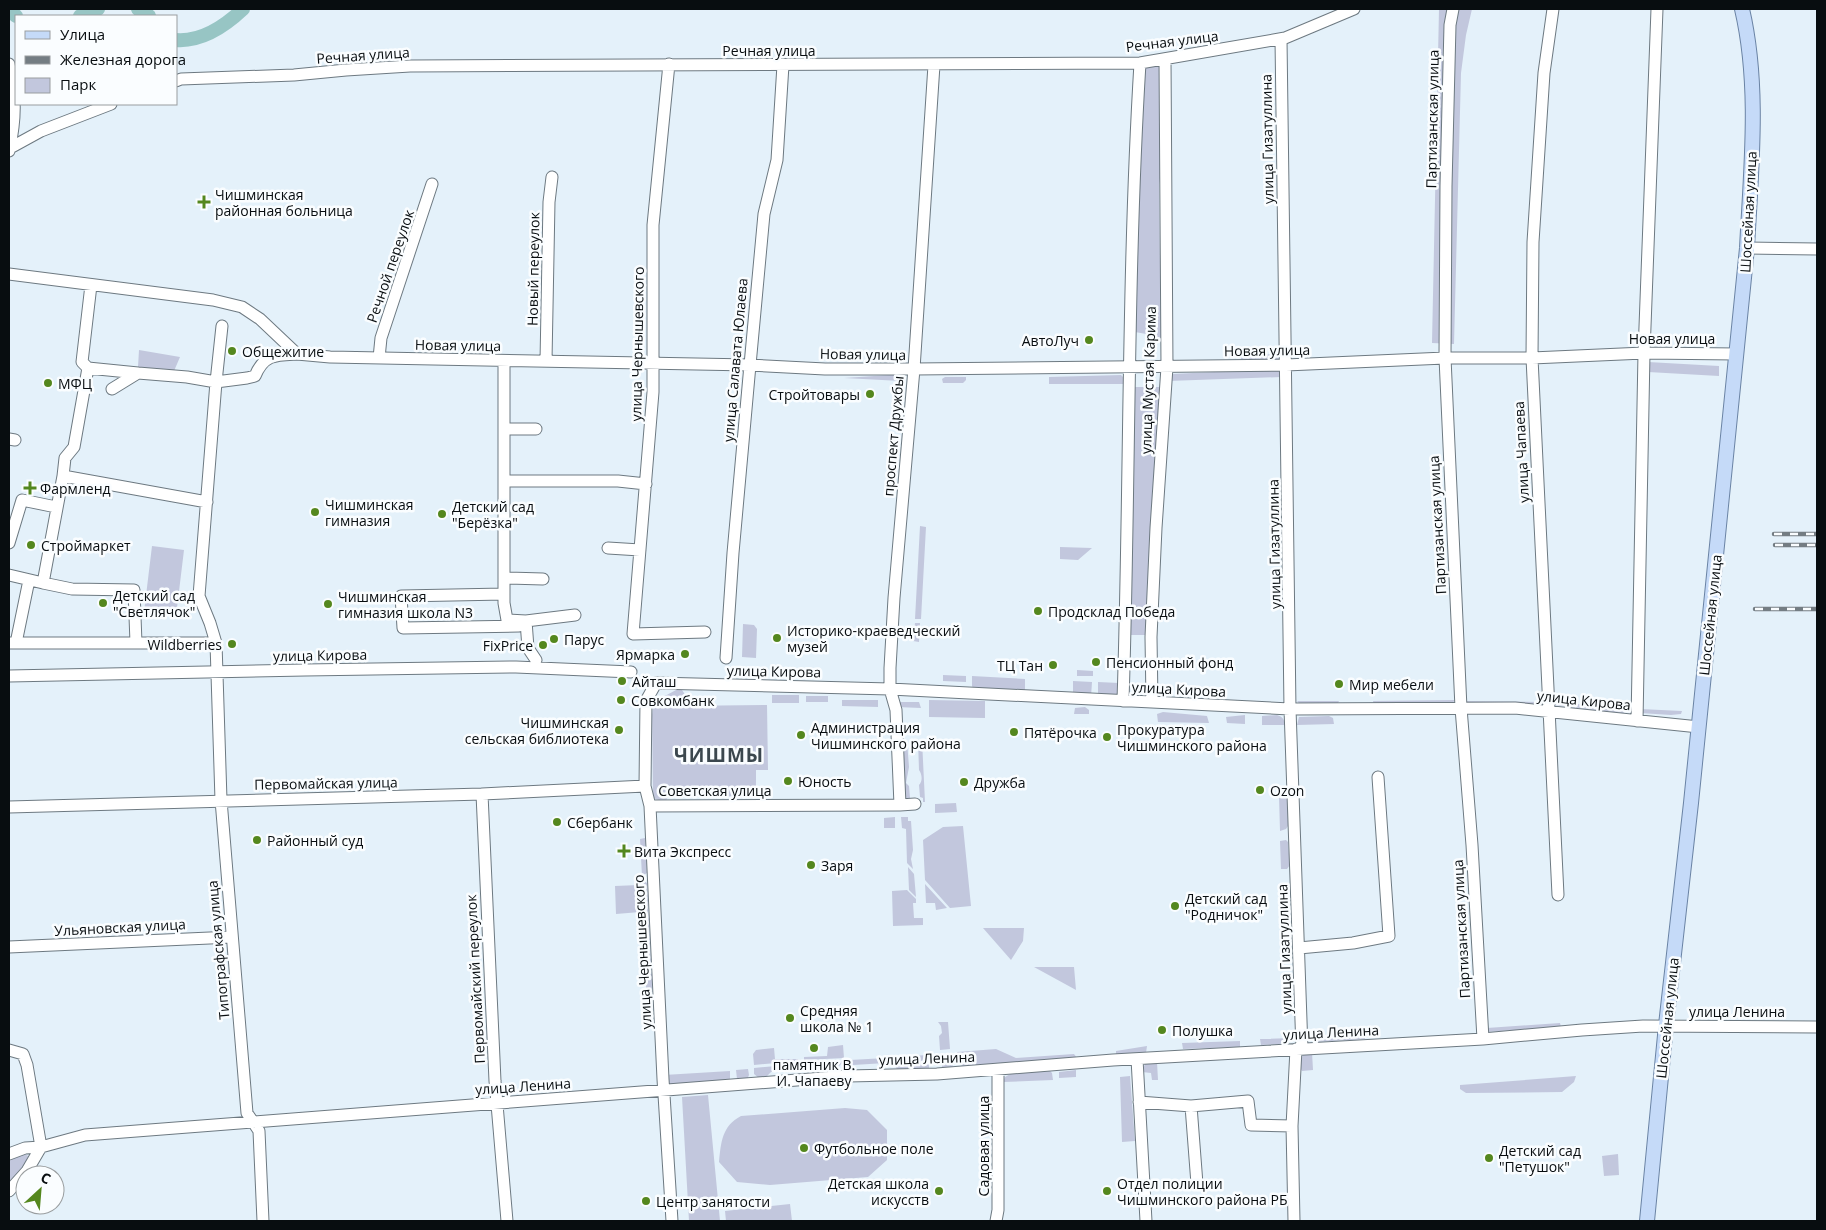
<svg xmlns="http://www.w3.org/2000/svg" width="1826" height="1230" font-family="'Open Sans',sans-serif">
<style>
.green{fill:#c2c7dd}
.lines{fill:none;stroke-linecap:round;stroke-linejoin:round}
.river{stroke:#97c5c4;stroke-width:14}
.minor-casing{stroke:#6d7981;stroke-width:13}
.major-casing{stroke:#6a83a4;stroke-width:16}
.minor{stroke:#fff;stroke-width:11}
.major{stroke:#c5daf8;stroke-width:14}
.rail-casing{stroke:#747d83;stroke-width:4.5}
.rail{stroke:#fafdff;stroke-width:2.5;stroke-dasharray:8;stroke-linecap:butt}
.poi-dot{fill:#54871e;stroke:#fafdff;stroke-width:2}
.labels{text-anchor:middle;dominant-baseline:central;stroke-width:5;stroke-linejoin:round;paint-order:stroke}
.street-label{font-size:14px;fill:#080d10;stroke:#fafdff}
.poi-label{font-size:14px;fill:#080d10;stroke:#fafdff;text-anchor:start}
.district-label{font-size:19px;font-weight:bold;letter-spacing:1px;fill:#3b474e;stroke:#fafdff}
</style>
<rect width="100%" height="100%" fill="#e4f1fa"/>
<path class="green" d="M1439 9H1472L1466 35 1461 73 1454 344 1432 343Z
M1160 62 1162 166 1159 184 1161 340 1153 343 1152 335 1135 332 1141 75 1145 67Z
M139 350 180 357 174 371 138 367Z
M1283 354 1279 361 1241 362V355Z
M1648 362 1719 366V376L1648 372Z
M1275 369 1280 372 1281 377 1168 381 1172 374Z
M889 375H897L902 379 901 381 844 378Z
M1121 375 1125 379V384H1049V377Z
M945 377H966V380L963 383H943L942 379Z
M1135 387H1161L1150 635H1128Z
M920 526 926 527 921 619H915Z
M152 546 184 550 176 616 144 612Z
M1060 547 1092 548 1078 560 1060 559Z
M915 623H920L919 642 913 641Z
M743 624 754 625 757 629 756 658 742 657Z
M1077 670 1093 671V676H1077Z
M943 675 966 676V682L943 681Z
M972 676 1025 679V690L1022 693 974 690 972 686Z
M1073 681 1092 682 1091 697 1073 695Z
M1098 682 1119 683 1118 693 1115 697H1098Z
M676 690H682L692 705 677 706 767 705 768 770H756V796L668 797 665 802 653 798 652 715 653 707 664 706 655 705 660 699 669 706H673L663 697Z
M772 695H799V703H772Z
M806 696H828V702H806Z
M842 700H878V707L842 706Z
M929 700 985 701V718L929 717Z
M1455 700 1451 705H1374L1373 701Z
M1297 701H1339L1337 705 1300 704Z
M1466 701 1543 702 1540 705 1464 703Z
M900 702H919L921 708 897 707Z
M1552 702 1632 708 1627 712 1622 713 1553 705Z
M1085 707 1089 710V714H1074L1075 708Z
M1640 709 1682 711 1681 714 1671 715 1640 713Z
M1163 712 1207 716 1209 723 1158 722 1157 714Z
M1245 715V724L1227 723 1226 717Z
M1277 715C1283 717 1284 719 1285 725H1262V716Z
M1329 716 1333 718 1334 724 1297 725 1299 717Z
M918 740H922L925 802H923V798L920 797 919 785C923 781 922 774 919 770Z
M903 741H907L909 767 906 783 909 786 910 798H907V802H901Z
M1279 796H1284L1288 799V826L1286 829 1280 831Z
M956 803 957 812 935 813V804Z
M895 817V828H884V818Z
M901 817H908V821H911L913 850 911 859 913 869 907 863 906 829 902 828Z
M963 826 971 906 950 908 925 880 923 840 943 827Z
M645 838 647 873 642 876 640 839Z
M1286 840 1288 842 1290 865 1287 869H1281L1280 841Z
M908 867 914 874 916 897 909 890Z
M644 881 647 883 651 966 646 968 642 882Z
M925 884 947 908 936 910 935 903H926Z
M639 885 640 912 616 914 615 886Z
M907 890 916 899V903H913L914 918H923V925L893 926 892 891Z
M983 928H1024L1023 941 1011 960Z
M1034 967H1074L1076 990Z
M645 973 652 974V1029H649Z
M938 1022H948L950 1049 940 1050 939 1036 942 1033 941 1026Z
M1560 1023 1561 1027 1487 1032V1028Z
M1365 1034V1039L1315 1042 1314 1037Z
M1292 1038C1285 1046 1271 1044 1261 1045L1260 1039Z
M1240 1041V1047L1183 1049 1182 1043Z
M843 1045 844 1058 804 1060V1057L827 1056 828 1047Z
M1147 1046 1146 1053 1116 1055V1051Z
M774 1048 775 1059H798L799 1061 754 1065 753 1054 756 1050Z
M996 1049 1016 1058 1074 1054 1077 1058 962 1066 957 1060V1052Z
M1312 1052 1313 1070 1302 1071 1299 1066 1303 1054Z
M929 1055V1068L897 1069 893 1064 892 1057Z
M951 1057 953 1064 952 1070H942V1058Z
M886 1058V1063L853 1065 850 1063V1060Z
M844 1061 839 1066 805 1069 804 1064Z
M1157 1062 1158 1080H1152L1151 1073 1142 1072V1069L1146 1063Z
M799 1064 800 1069 771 1072 765 1078 760 1079 754 1074V1068Z
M748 1069 749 1075 747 1080 737 1079 736 1070Z
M1076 1070V1077L1059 1078V1072Z
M730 1071V1079L728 1082 669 1086 664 1075Z
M1050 1071 1052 1073 1053 1080 1003 1082 1005 1077 1012 1073Z
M1130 1076 1135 1141 1122 1142 1120 1077Z
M1576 1076 1574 1082 1562 1092 1466 1093 1460 1089V1085Z
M708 1095 720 1221H689L682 1097Z
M845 1108 867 1110 887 1130V1160L868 1177 770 1185 737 1182 719 1162C721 1142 722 1126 741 1116Z
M23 1153 30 1157 29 1161 9 1186V1158Z
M1618 1154 1619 1175 1604 1176 1602 1156Z
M790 1204 792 1221H726L725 1211Z"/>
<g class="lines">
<path class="river" d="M138 9 149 16
M9 10 16 16
M80 16 98 9
M176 40C202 42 225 26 243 9"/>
<g class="minor-casing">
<path id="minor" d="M1453 9 1450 25 1446 186 1445 358 1461 708 1472 845 1483 1039
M1553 9 1544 73 1533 242 1532 358 1558 895
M1281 39 1290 709 1302 1049
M9 64C16 97 16 118 9 151
M669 64 653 225V392L633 634 705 632
M176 81 181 79 294 75 346 70 410 66 1140 63 1285 38 1354 9
M10 148 41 131 111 104
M1747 248 1817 249
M9 274 213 300 242 307 260 319 297 354 330 357 750 365 825 369H914L1286 365 1445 358H1532L1644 353 1737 354
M222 326 216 382 199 596 210 623 216 643 221 800 247 1113 259 1131 263 1221
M379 358 381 338 432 184
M504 361V603L507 620 526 621 528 648 536 660
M546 361 549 202 552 177
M88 368 82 362 91 285
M112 389 138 373 187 377 216 382 247 378 255 376C264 354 276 355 297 354
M505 429H536
M9 439 15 440
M63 476 65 458 74 447 88 368 138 373
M504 481H618L646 484
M9 543 22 500 56 507
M608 548 640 550
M9 575 43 583 63 476 207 502
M504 578 543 579
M43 583 72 589 134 590 136 643
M504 594 401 596 403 628 519 626
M526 621 575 615
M9 643H16L29 580
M16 643H216
M726 658 733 553 750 365 764 214 777 160 783 65
M9 676 305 670 516 667 631 672
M1123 701C1130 488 1127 275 1140 63
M1152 702 1151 637 1156 528 1167 367 1165 59
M1637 721 1644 353 1657 9
M482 794 495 1081 507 1221
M915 804 900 805 896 710 890 689V668L894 598 914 369 934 65
M650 806 900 805
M9 807 482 794 645 786
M9 947 232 937
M1299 948 1353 943 1389 936 1378 777
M9 1050 23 1054 27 1065 41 1147 27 1171 9 1191
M1137 1059 1146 1221
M1139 1102 1191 1106 1248 1101 1251 1125 1292 1126
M1191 1106 1197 1184
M9 1154 25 1148 41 1147 85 1135 848 1076 937 1074 1113 1060 1483 1039 1582 1030 1643 1026 1817 1027
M672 1221 663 1079 650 806 645 786 646 701 656 683 890 689 1290 709 1515 708 1699 727
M996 1221 998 1210V1070
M1294 1221 1292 1126 1296 1049"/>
</g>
<g class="major-casing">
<path id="major" d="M1647 1221 1666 1025 1691 803 1747 248C1751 169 1760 86 1742 9"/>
</g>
<use href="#minor" class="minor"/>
<use href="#major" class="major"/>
<g class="rail-casing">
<path id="rail" d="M1774 534H1817
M1775 545H1817
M1755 609H1817"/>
</g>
<use href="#rail" class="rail"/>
</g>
<g class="poi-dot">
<path d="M201.5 194.5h5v5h5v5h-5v5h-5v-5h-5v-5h5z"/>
<circle cx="1089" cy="340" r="5"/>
<circle cx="232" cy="351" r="5"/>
<circle cx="48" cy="383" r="5"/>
<circle cx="870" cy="394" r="5"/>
<path d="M27.5 480.5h5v5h5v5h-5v5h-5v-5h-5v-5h5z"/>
<circle cx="315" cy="512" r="5"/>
<circle cx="442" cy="514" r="5"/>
<circle cx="31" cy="545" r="5"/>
<circle cx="103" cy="603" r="5"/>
<circle cx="328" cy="604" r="5"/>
<circle cx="1038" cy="611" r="5"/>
<circle cx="777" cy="638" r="5"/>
<circle cx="554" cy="639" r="5"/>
<circle cx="232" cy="644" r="5"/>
<circle cx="543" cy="645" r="5"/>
<circle cx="685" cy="654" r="5"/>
<circle cx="1096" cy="662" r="5"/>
<circle cx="1053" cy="665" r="5"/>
<circle cx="622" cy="681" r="5"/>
<circle cx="1339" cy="684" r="5"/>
<circle cx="621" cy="700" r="5"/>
<circle cx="619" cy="730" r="5"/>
<circle cx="1014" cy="732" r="5"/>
<circle cx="801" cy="735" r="5"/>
<circle cx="1107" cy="737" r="5"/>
<circle cx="788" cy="781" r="5"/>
<circle cx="964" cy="782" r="5"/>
<circle cx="1260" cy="790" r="5"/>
<circle cx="557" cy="822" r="5"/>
<circle cx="257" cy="840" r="5"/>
<path d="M621.5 843.5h5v5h5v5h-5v5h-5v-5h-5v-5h5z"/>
<circle cx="811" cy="865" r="5"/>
<circle cx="1175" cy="906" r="5"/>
<circle cx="790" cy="1018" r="5"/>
<circle cx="1162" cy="1030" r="5"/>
<circle cx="814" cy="1048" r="5"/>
<circle cx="804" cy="1148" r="5"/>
<circle cx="1489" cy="1158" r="5"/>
<circle cx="939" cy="1191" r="5"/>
<circle cx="1107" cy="1191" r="5"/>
<circle cx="646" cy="1201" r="5"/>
</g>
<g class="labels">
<g class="street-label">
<text transform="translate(1172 41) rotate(-7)">Речная улица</text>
<text x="769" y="50">Речная улица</text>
<text transform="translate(363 55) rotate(-4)">Речная улица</text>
<text transform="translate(1432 119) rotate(-89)">Партизанская улица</text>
<text transform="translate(1267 139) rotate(-91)">улица Гизатуллина</text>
<text transform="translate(1748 212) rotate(-87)">Шоссейная улица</text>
<text transform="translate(390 266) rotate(-71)">Речной переулок</text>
<text transform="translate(533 269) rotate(-89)">Новый переулок</text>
<text x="1672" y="338">Новая улица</text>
<text transform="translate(637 344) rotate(-89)">улица Чернышевского</text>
<text transform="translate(458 345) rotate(1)">Новая улица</text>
<text transform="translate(1267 350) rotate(-1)">Новая улица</text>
<text transform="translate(863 354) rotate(1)">Новая улица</text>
<text transform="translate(735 360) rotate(-85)">улица Салавата Юлаева</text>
<text transform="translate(1148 380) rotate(-88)">улица Мустая Карима</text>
<text transform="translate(893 436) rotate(-85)">проспект Дружбы</text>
<text transform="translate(1521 452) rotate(-93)">улица Чапаева</text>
<text transform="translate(1437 525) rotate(-93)">Партизанская улица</text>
<text transform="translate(1274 544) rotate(-91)">улица Гизатуллина</text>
<text transform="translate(1710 615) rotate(-84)">Шоссейная улица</text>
<text transform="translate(320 655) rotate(-1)">улица Кирова</text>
<text transform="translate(774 671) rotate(1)">улица Кирова</text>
<text transform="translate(1179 689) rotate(3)">улица Кирова</text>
<text transform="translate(1584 700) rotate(6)">улица Кирова</text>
<text transform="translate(326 783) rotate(-1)">Первомайская улица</text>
<text x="715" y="790">Советская улица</text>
<text transform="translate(120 927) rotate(-3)">Ульяновская улица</text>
<text transform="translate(1461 929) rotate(-93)">Партизанская улица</text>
<text transform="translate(1284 949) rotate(-92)">улица Гизатуллина</text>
<text transform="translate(218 950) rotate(-95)">Типографская улица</text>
<text transform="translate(642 952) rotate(-93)">улица Чернышевского</text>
<text transform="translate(475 979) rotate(-93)">Первомайский переулок</text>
<text x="1737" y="1011">улица Ленина</text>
<text transform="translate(1667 1018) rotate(-84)">Шоссейная улица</text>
<text transform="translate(1331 1032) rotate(-3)">улица Ленина</text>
<text transform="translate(927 1058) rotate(-2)">улица Ленина</text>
<text transform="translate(523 1086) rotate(-4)">улица Ленина</text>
<text transform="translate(983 1146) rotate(-90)">Садовая улица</text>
</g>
<g class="poi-label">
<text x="215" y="194">Чишминская<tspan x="215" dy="16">районная больница</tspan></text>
<text x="1079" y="340" text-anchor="end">АвтоЛуч</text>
<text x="242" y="351">Общежитие</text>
<text x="58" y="383">МФЦ</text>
<text x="860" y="394" text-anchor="end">Стройтовары</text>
<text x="40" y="488">Фармленд</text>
<text x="325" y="504">Чишминская<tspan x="325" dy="16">гимназия</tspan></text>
<text x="452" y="506">Детский сад<tspan x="452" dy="16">"Берёзка"</tspan></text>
<text x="41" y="545">Строймаркет</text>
<text x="113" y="595">Детский сад<tspan x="113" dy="16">"Светлячок"</tspan></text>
<text x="338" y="596">Чишминская<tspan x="338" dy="16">гимназия школа N3</tspan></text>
<text x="1048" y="611">Продсклад Победа</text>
<text x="787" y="630">Историко-краеведческий<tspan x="787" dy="16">музей</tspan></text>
<text x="564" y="639">Парус</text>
<text x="222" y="644" text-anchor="end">Wildberries</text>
<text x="533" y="645" text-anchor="end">FixPrice</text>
<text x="675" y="654" text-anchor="end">Ярмарка</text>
<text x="1106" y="662">Пенсионный фонд</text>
<text x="1043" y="665" text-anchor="end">ТЦ Тан</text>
<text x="632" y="681">Айташ</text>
<text x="1349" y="684">Мир мебели</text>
<text x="631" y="700">Совкомбанк</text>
<text x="609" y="722" text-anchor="end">Чишминская<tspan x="609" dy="16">сельская библиотека</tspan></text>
<text x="811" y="727">Администрация<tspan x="811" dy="16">Чишминского района</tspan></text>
<text x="1117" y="729">Прокуратура<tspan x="1117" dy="16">Чишминского района</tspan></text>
<text x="1024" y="732">Пятёрочка</text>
<text x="798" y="781">Юность</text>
<text x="974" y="782">Дружба</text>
<text x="1270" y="790">Ozon</text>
<text x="567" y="822">Сбербанк</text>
<text x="267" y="840">Районный суд</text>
<text x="634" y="851">Вита Экспресс</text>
<text x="821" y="865">Заря</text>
<text x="1185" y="898">Детский сад<tspan x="1185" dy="16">"Родничок"</tspan></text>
<text x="800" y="1010">Средняя<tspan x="800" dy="16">школа № 1</tspan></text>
<text x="1172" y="1030">Полушка</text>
<text x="814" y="1064" text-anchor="middle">памятник В.<tspan x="814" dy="16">И. Чапаеву</tspan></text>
<text x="814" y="1148">Футбольное поле</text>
<text x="1499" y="1150">Детский сад<tspan x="1499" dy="16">"Петушок"</tspan></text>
<text x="929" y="1183" text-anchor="end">Детская школа<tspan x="929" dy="16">искусств</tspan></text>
<text x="1117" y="1183">Отдел полиции<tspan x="1117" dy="16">Чишминского района РБ</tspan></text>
<text x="656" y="1201">Центр занятости</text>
</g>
<g class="district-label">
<text x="719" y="755">ЧИШМЫ</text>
</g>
</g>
<rect width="1826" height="1230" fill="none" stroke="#080d10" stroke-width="20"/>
<rect x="15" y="15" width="162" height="90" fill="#fafdff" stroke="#999d9f"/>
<rect x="25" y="31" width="25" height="8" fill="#c5daf8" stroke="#999d9f"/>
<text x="60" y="40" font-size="15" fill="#080d10">Улица</text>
<rect x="25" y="56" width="25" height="8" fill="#747d83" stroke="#999d9f"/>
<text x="60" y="65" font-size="15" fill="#080d10">Железная дорога</text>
<rect x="25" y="78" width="25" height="15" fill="#c2c7dd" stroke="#999d9f"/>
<text x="60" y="90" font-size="15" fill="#080d10">Парк</text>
<g transform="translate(40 1190) rotate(26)"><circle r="24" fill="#fafdff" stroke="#999d9f"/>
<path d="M0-4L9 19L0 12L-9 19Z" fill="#54871e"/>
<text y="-8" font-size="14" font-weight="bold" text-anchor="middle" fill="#080d10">С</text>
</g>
</svg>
